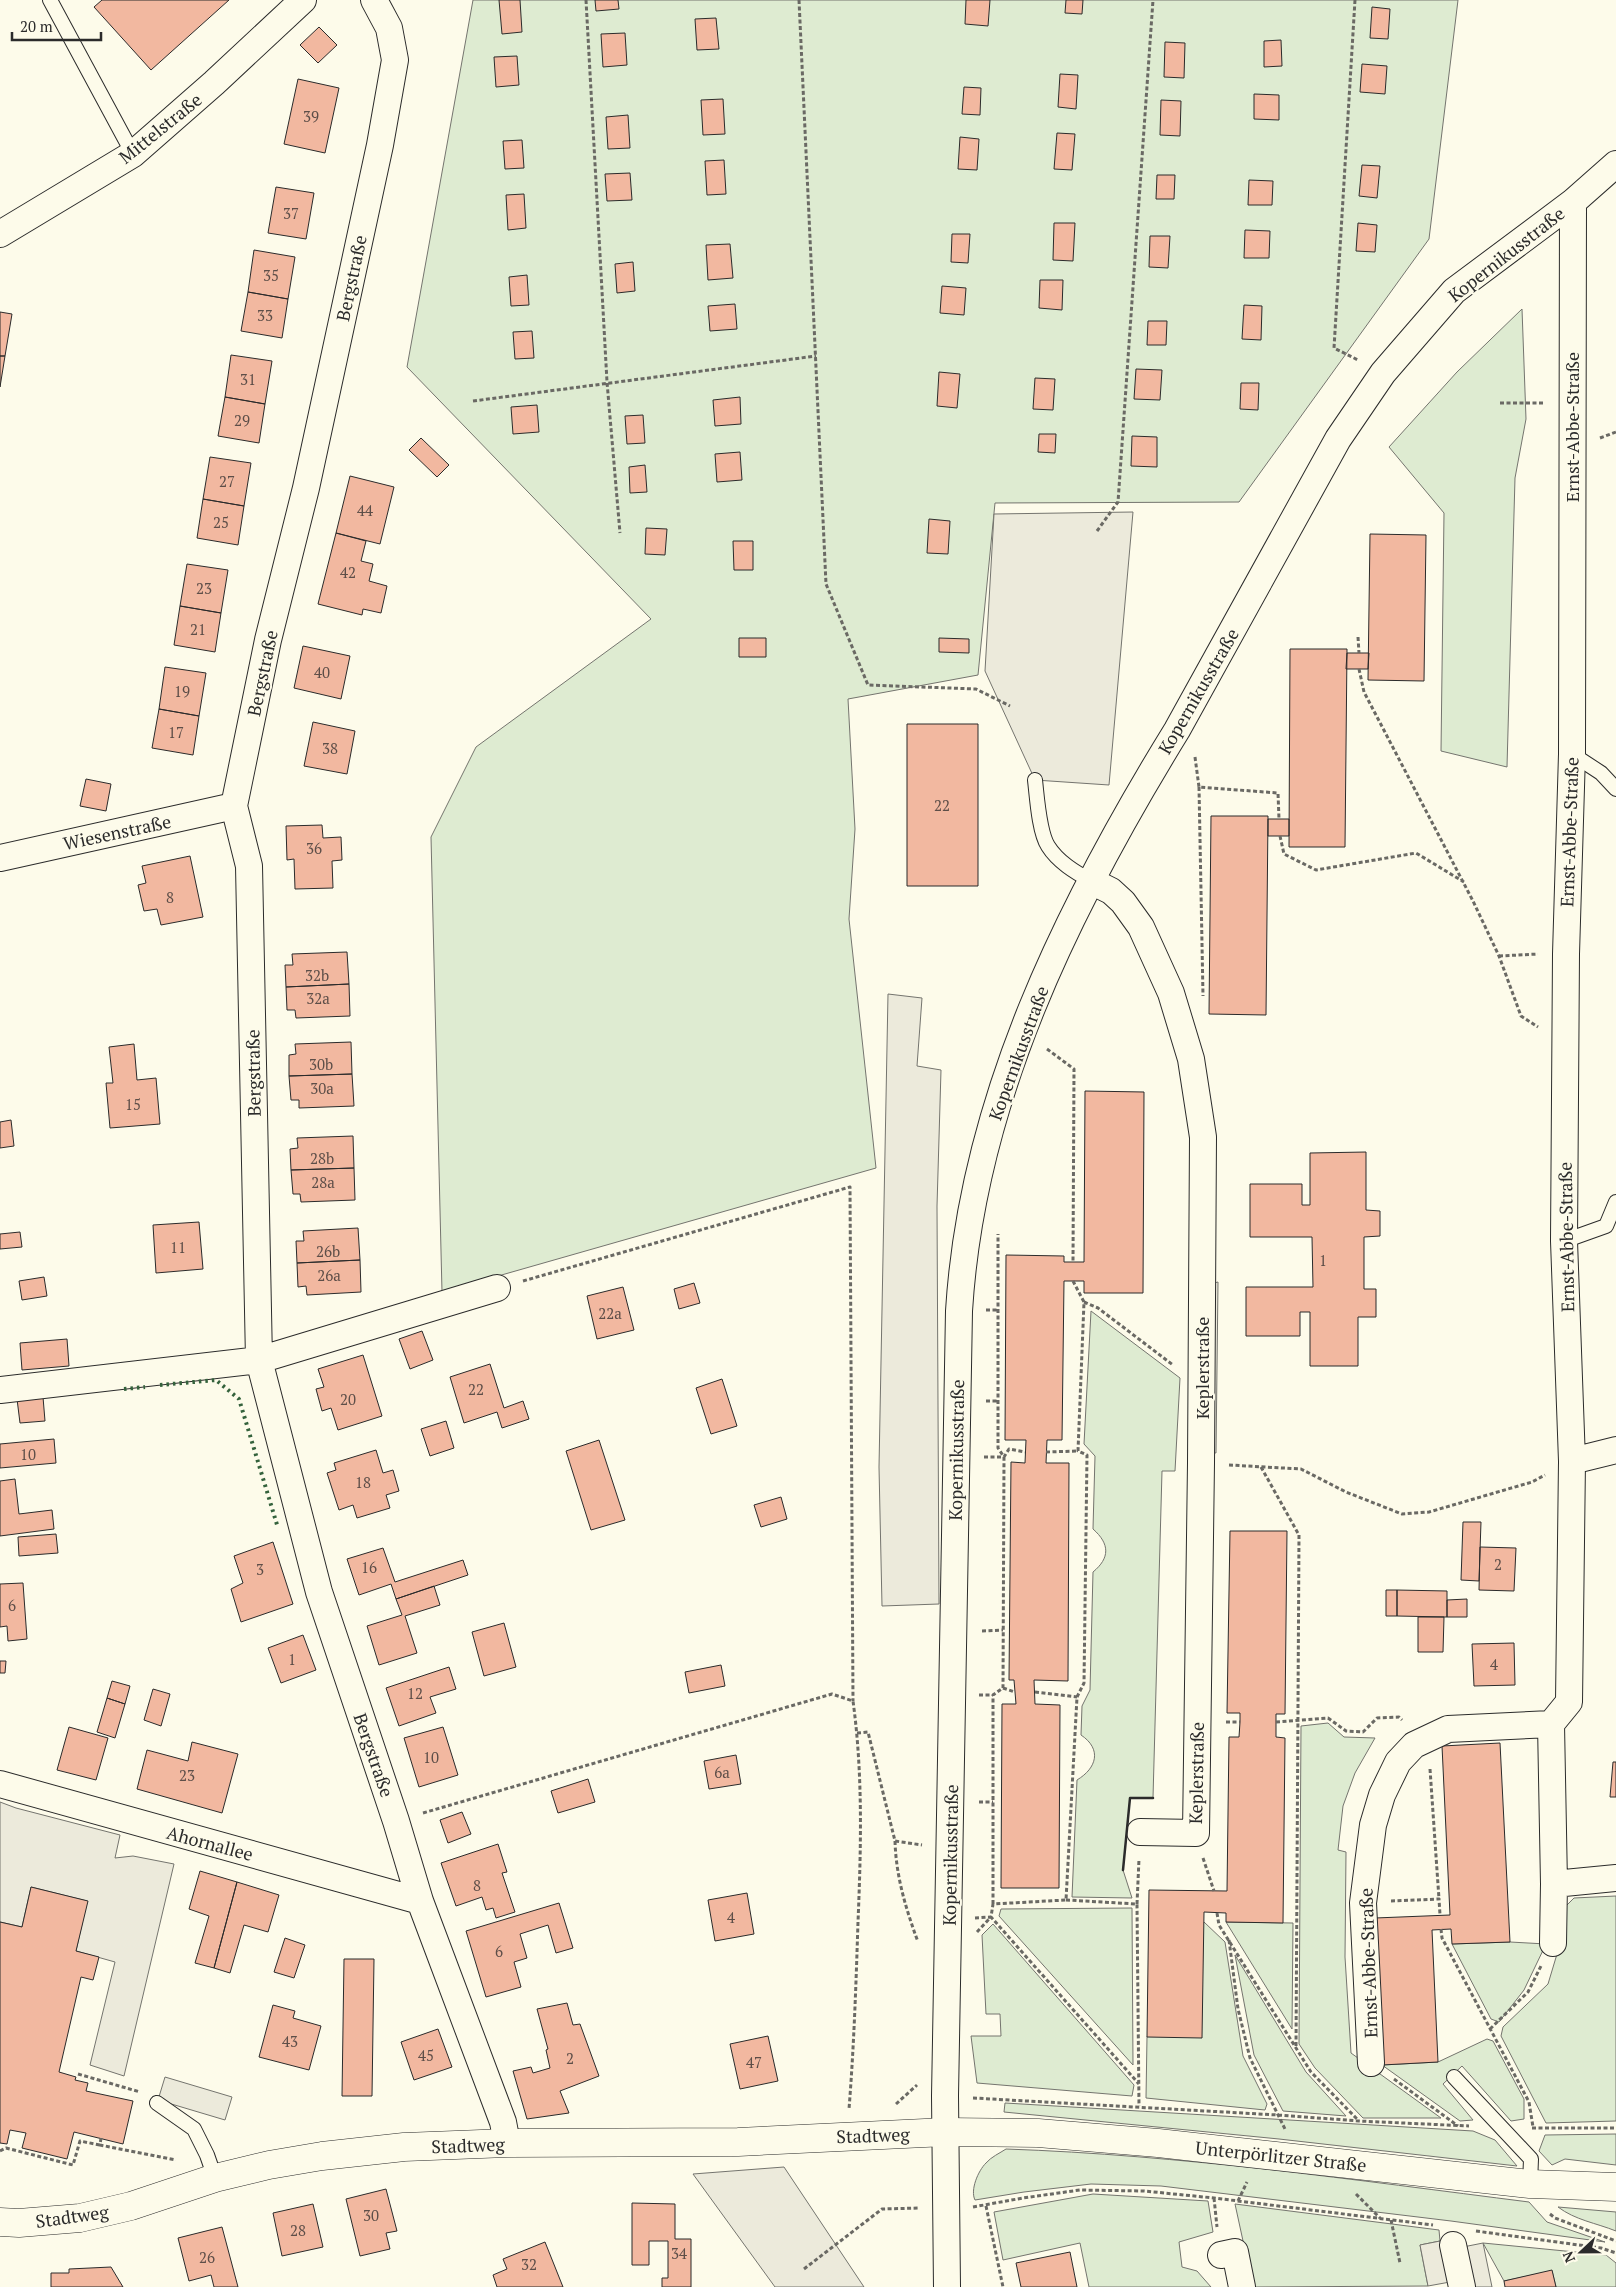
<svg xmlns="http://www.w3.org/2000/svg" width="1616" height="2287" font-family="'PT Serif',serif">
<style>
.green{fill:#deebd1;stroke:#74746e}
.parking{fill:#eceadb;stroke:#74746e}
.building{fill:#f2b8a0;stroke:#2b2b2b}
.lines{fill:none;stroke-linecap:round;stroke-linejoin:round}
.lane-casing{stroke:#2b2b2b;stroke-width:16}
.street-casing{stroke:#2b2b2b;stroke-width:28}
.secondary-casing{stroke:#2b2b2b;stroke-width:29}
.path{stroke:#6a6964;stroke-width:3;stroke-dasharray:4 2.5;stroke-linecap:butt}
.lane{stroke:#fdfbea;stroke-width:14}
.street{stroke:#fdfbea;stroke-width:26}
.secondary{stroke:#fdfbea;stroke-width:28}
.hedge{stroke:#34623c;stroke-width:4;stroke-dasharray:2.5 4;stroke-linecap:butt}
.wall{stroke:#2b2b2b;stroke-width:2.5}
.labels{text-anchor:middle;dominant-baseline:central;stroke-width:4;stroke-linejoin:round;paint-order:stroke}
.number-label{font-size:15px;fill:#5d4e48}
.street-label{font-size:18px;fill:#2b2b2b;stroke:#fdfbea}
</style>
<rect width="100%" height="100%" fill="#fdfbea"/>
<path class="green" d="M473 0H1458L1429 239 1239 502 995 503 978 675 848 699 855 829 849 919 876 1168 442 1292 431 837 476 747 651 619 407 367Z
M1522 309 1526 419 1515 478 1507 767 1441 751 1444 513 1389 447 1457 372Z
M1091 1311 1180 1378 1175 1471H1162L1153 1798H1130L1123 1870 1132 1898 1072 1897 1077 1780C1097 1768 1102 1749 1081 1735L1082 1706 1090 1690 1093 1572C1110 1558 1110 1544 1093 1529L1095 1456 1084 1444Z
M1328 1723 1344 1737 1375 1738 1355 1773 1343 1806 1338 1850 1346 1852 1345 1957 1351 2053 1441 2118H1363L1315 2068 1299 2044 1301 1726Z
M1616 1896V2121L1546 2123 1501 2036 1503 2027 1548 1984 1563 1934 1564 1908 1574 1898Z
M1132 1908 1133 2065 999 1916 1001 1909Z
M1204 1922 1225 1942 1243 2056 1267 2104 1265 2110 1146 2098 1147 2037Z
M1226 1922 1293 1923 1292 2029Z
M993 1924 1134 2085 1132 2096 977 2083 971 2036H1001L1000 2014H986L982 1935Z
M1510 1942 1546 1944 1524 1990 1499 2022 1491 2019 1452 1944Z
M1235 1955 1306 2072 1346 2116 1283 2111 1254 2055Z
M1487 2039 1493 2041 1524 2099V2119L1511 2121 1462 2066 1443 2084 1473 2120 1460 2121 1382 2065 1438 2062Z
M1005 2103 1473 2131 1495 2140 1517 2166 1279 2139 1004 2112Z
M1616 2134V2165L1565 2159 1552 2165 1539 2151 1545 2135Z
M1006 2149C1181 2155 1355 2180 1529 2202L1547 2222 1605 2242 1451 2221 1161 2186 1091 2184 1024 2192 975 2200C970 2190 978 2171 986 2163 991 2157 1000 2153 1006 2149Z
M1093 2194 1208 2201 1213 2232 1179 2242 1182 2267 1197 2271 1211 2287H1089L1080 2243 1003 2260 994 2212Z
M1235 2204 1439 2230 1440 2241 1420 2245 1428 2286 1253 2287Z
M1558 2207 1616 2212V2231C1596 2223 1575 2220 1558 2207Z
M1483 2243 1606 2255 1616 2263V2287H1556L1552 2271 1504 2281Z"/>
<path class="parking" d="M1133 512 1109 785 1035 780 985 671 994 514Z
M888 994 922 998 917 1066 941 1070 937 1206 939 1604 882 1606 879 1467Z
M1218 1282 1216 1453 1207 1452 1210 1284Z
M0 1802 16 1808 120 1835 115 1858 133 1856 174 1864 124 2076 90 2065 115 1962 76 1951 87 1901 31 1887 22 1927 0 1922Z
M165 2077 232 2097 225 2120 158 2100Z
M784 2167 864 2287H775L693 2174Z
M1440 2241 1463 2247 1483 2243 1492 2287H1451L1450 2282 1428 2286 1420 2245Z"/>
<path class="building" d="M102 0H229L151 70 94 7Z
M499 0H520L522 32 502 34Z
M595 0H618L619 9 596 11Z
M966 0H990L988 26 965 24Z
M1066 0H1083L1082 14 1065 13Z
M1372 7 1390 9 1388 39 1370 38Z
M716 18 719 49 697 50 695 19Z
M319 27 337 45 318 63 300 45Z
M625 33 627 65 603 67 601 34Z
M1281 40 1282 66 1264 67V41Z
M1165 42 1185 43 1184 78 1164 77Z
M517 56 519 85 496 87 494 57Z
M1362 64 1387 66 1385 94 1360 92Z
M1060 74 1078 75 1076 109 1058 107Z
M298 79 339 88 325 153 284 144Z
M964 87 981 88 980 115 962 114Z
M1254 94 1279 95V120L1254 119Z
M723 99 725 134 703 135 701 100Z
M1161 100 1181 101 1180 136 1160 135Z
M628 115 630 148 608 149 606 117Z
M1057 133 1075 134 1072 170 1054 169Z
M960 137 979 139 977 170 958 169Z
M522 140 524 168 505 169 503 141Z
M724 160 726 194 707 195 705 161Z
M1362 165 1380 166 1377 198 1359 196Z
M630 173 632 200 607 201 605 174Z
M1157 175H1175L1174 199H1156Z
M1249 180 1273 181 1272 205H1248Z
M276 187 314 193 306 239 268 233Z
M524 194 526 228 508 230 506 195Z
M1054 223H1075L1073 261 1053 260Z
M1358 223 1377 225 1375 252 1356 251Z
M1245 230 1270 231 1269 258H1244Z
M952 234H970L968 263 951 262Z
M1150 236H1170L1168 268 1149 267Z
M730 244 733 278 708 280 706 245Z
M254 250 295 257 288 299 248 292Z
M633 262 635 291 617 293 615 264Z
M527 275 529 305 511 306 509 277Z
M1040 280H1063L1062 310 1039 308Z
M942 286 966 288 964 315 940 313Z
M248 292 288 299 282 338 241 331Z
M735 304 737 329 710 331 708 306Z
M1244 305 1262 306 1261 340 1242 339Z
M0 312 12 314 5 356H0Z
M1148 321H1167L1166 345H1147Z
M532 331 534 358 515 359 513 332Z
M231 355 272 361 265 404 225 397Z
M0 356H5L0 387Z
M1136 369 1162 370 1160 400 1134 399Z
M939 372 960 374 957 408 937 406Z
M1035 378 1055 379 1053 410 1033 409Z
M1241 383H1259L1258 410 1240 409Z
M225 397 265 404 259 443 218 436Z
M740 397 741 424 715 426 713 400Z
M537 405 539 432 513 434 511 407Z
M643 415 645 443 627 444 625 416Z
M1039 434H1056L1055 453 1038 452Z
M1132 436 1157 437V467L1131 466Z
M421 438 449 465 437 477 409 450Z
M740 452 742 480 717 482 715 454Z
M210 457 251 463 244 506 203 499Z
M645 465 647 492 630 493 629 467Z
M350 476 394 487 380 544 336 533Z
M203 499 244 506 238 545 197 538Z
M929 519 950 521 948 554 927 553Z
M646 528 667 529 665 555 645 554Z
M336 533 366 541 361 561 373 564 369 581 387 586 381 613 363 609 362 615 318 604Z
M1370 534 1426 535 1424 681 1368 680Z
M733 541H753V570H734Z
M187 564 228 570 221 613 180 606Z
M180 606 221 613 215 652 174 645Z
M739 638H766V657H739Z
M939 638 969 639V653L939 652Z
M303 646 350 656 341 699 294 688Z
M1290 649H1347L1345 847H1289Z
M1347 653H1369L1368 669H1346Z
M165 667 206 673 199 716 159 709Z
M159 709 199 716 193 755 152 748Z
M313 722 355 731 347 774 304 766Z
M907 724H978V886H907Z
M86 779 111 784 106 811 80 806Z
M1211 816H1268L1266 1015 1209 1014Z
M1268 819H1289V836H1268Z
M322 825 323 838 341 837 342 860 332 861 333 888 295 889 294 859 287 860 286 826Z
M190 856 203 917 161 925 157 909 144 911 138 885 146 883 142 866Z
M347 952 349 984 286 987 285 965H293L292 954Z
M349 984 350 1016 296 1018 295 1010H287L286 987Z
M351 1042 352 1074 289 1076V1055L296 1054 295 1044Z
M134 1044 137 1080 156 1078 160 1124 110 1128 106 1083H113L109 1047Z
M352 1074 354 1106 299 1108V1100H291L289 1076Z
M1085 1091 1144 1092 1143 1293H1084V1281H1064L1062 1440H1047L1046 1463H1069L1068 1681 1034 1680 1035 1704 1060 1705 1059 1888H1001L1002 1704H1016L1014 1680H1009L1011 1462 1025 1463 1026 1440H1005L1006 1255 1064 1256V1262H1084Z
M11 1120 14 1146 0 1148V1122Z
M353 1136 354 1168 291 1170 290 1149 298 1148 297 1138Z
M1366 1152V1210L1380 1211V1236L1364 1237V1289H1376V1317H1358V1366H1310V1312H1300V1336H1246V1287H1313L1312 1237H1250V1184H1302V1205H1310V1153Z
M354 1168 355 1200 301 1202 300 1194H293L291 1170Z
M199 1222 203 1269 156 1273 153 1225Z
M358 1228 360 1260 297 1263 296 1241H304L303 1231Z
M20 1232 22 1247 0 1249V1234Z
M360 1260 361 1292 307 1295 306 1286 298 1287 297 1263Z
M44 1277 47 1296 22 1300 19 1281Z
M694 1283 700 1303 679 1309 674 1289Z
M623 1287 634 1330 597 1339 587 1296Z
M422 1331 433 1360 410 1369 399 1339Z
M67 1339 69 1366 22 1370 20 1343Z
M363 1355 382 1416 338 1430 331 1408 322 1411 316 1389 324 1387 318 1369Z
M490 1364 504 1408 523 1401 529 1419 502 1428 497 1412 464 1423 450 1377Z
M722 1379 737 1426 711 1434 696 1388Z
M43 1397 45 1421 20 1423 17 1399Z
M446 1421 454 1448 430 1456 421 1429Z
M54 1439 56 1463 0 1468V1444Z
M599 1440 625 1520 591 1530 566 1451Z
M376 1450 383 1473 393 1470 399 1491 386 1495 390 1508 357 1518 353 1505 339 1510 327 1473 336 1470 334 1463Z
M15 1479 19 1514 52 1510 54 1529 0 1536V1481Z
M781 1497 787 1519 761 1527 754 1505Z
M1463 1522H1481L1479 1581 1461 1580Z
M1230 1531H1287L1285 1714H1276V1737L1285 1738 1283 1923 1226 1922V1913L1204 1912 1202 2038 1147 2037 1149 1890 1227 1891 1229 1737H1239L1240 1722V1713H1227Z
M56 1534 58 1553 19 1556 18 1537Z
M273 1542 293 1604 241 1622 231 1589 243 1583 234 1556Z
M1480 1547 1516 1548 1514 1591 1479 1590Z
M383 1548 395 1582 463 1560 468 1575 396 1599 391 1584 359 1595 347 1559Z
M23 1583 27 1639 8 1641 7 1626 0 1627V1584Z
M434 1586 440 1605 405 1616 417 1653 379 1665 367 1626 402 1615 396 1599Z
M1386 1590H1397V1616H1386Z
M1397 1590 1447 1591V1617L1397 1616Z
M1467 1599V1617H1447V1600Z
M1418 1617H1444L1443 1652H1418Z
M504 1623 516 1667 484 1676 472 1632Z
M303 1635 316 1670 281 1683 268 1648Z
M1514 1643 1515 1685 1474 1686 1472 1644Z
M0 1661H6L5 1673H0Z
M721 1665 725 1686 689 1693 685 1672Z
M449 1667 456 1689 430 1697 436 1713 399 1726 386 1688Z
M112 1681 130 1686 125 1704 107 1698Z
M153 1689 170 1694 161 1726 144 1720Z
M107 1698 125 1704 115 1738 97 1732Z
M69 1727 108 1738 96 1780 57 1770Z
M443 1727 458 1775 419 1787 404 1738Z
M192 1742 238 1754 222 1813 137 1789 147 1750 188 1761Z
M1500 1743 1510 1942 1452 1944 1451 1929 1432 1930 1438 2062 1382 2065 1375 1918 1450 1915 1442 1746Z
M736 1755 741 1784 709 1789 704 1761Z
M1613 1762H1616V1797H1610Z
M588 1779 595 1802 558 1813 551 1791Z
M462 1812 471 1834 448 1843 440 1820Z
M498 1844 507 1872 502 1873 515 1912 496 1918 493 1908 486 1910 482 1897 456 1906 441 1863Z
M200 1871 237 1882 214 1968 195 1963 209 1916 189 1909Z
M237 1882 279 1895 268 1932 244 1925 230 1973 214 1968Z
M31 1887 88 1901 76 1951 99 1957 93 1980 81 1977 59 2072 76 2077 75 2080 88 2083 86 2091 133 2101 123 2144 74 2132 67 2159 22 2148 26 2133 10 2130 7 2144 0 2143V1922L22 1927Z
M747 1893 754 1934 715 1941 708 1900Z
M559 1903 573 1948 556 1953 548 1925 520 1934 527 1958 514 1962 521 1987 486 1997 466 1931Z
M285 1938 305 1945 294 1978 274 1972Z
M344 1959H374L372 2096H342Z
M567 2003 573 2025 580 2024 599 2076 560 2091 569 2113 527 2119 513 2071 531 2067 533 2073 550 2068 546 2050 548 2049 537 2009Z
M273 2005 295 2011 293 2018 321 2026 309 2070 259 2057Z
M438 2029 452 2067 414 2080 401 2042Z
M768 2036 778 2081 740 2089 730 2044Z
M386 2189 397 2231 386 2233 390 2249 360 2256 346 2199Z
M632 2203 675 2204V2239H691V2287H662V2278H668V2241H649V2265H632Z
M313 2204 323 2247 282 2256 273 2213Z
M222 2227 238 2287H214L211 2275 189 2281 178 2238Z
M545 2242 563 2287H497L493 2275 507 2269 503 2259Z
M1070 2252 1077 2287H1021L1016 2263Z
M111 2267 123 2287H51V2273H69V2269Z
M1552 2270 1556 2287H1505L1504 2281Z"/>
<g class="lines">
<g class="lane-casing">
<path id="lane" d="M50 0 133 154
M1572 754 1601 773 1616 789
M1035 780C1037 797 1039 832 1048 846 1058 862 1075 872 1091 881
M1564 1241 1606 1226 1616 1202
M1454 2077 1531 2159 1530 2184
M157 2103 194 2129 207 2155 215 2178"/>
</g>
<g class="street-casing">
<path id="street" d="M374 0 389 28 395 60 380 145 306 488 268 640 234 806 249 866 259 1360 319 1592 396 1821 420 1901 503 2122 507 2143
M0 234 133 154 214 83 303 0
M0 858 234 806
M1091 881 1111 891 1123 902 1141 927 1171 993 1191 1059 1203 1137 1201 1463 1196 1833 1140 1832
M0 1390 259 1360 497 1288
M1572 1461 1616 1450
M1551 1724 1554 1884 1616 1878
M0 1784 420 1901
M1553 1943 1554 1884
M1371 2063 1363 1903 1373 1825 1382 1795 1398 1762 1414 1745 1448 1729 1551 1724 1569 1702 1572 1461 1564 1241 1566 954 1572 754 1573 202
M1453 2245 1462 2287
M1221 2255 1235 2252 1242 2287
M947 2287 945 2096 959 1311C972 1100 1068 907 1177 730L1338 439 1383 373 1454 291 1573 202 1616 164"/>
</g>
<g class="secondary-casing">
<path id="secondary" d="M0 2222 19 2223 80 2218 131 2206 215 2178 269 2165 322 2156 404 2147 507 2143 738 2142 946 2132 1038 2133 1158 2143 1530 2184 1616 2187"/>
</g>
<path class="path" d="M586 0 607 382 620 533
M799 0 826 584 868 685 976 689 1010 706
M1355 0 1334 348 1358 360
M473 401 816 356
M1500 403H1544
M1600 438 1616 432
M1097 531 1118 502 1153 0
M1358 637 1359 653
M1359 669 1364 692 1473 901 1499 956 1521 1016 1538 1027
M1195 757 1199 787 1278 793 1279 819
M1199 787 1203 996
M1280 836 1284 854 1316 870 1416 853 1464 882
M1499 956 1538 954
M1047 1049 1074 1069 1073 1262
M523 1281 850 1187 853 1701
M1084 1302 1098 1308 1173 1365
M986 1310H998
M986 1401H998
M1046 1452 1078 1451
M984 1457H1004L1009 1449 1025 1452
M1229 1465 1301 1469 1346 1492 1402 1514 1429 1512 1532 1482 1545 1475
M1261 1467 1299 1535 1296 2047
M982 1631 1003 1630
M1003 1688 1015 1692
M1035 1692 1077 1697
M979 1695H993
M1226 1722H1240
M1276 1722 1328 1718 1346 1731 1363 1732 1377 1718 1399 1717 1402 1720
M857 1733 868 1732 895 1841 922 1845
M1430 1769 1439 1899
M979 1802H993
M423 1813 832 1694 853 1701C863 1774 861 1848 858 1922 856 1984 854 2046 849 2109
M895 1841C896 1877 906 1909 918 1942
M1203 1858 1214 1891
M1066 1900 1137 1904 1139 2106
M1391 1901 1439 1899 1440 1915
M993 1904V1695L1003 1688 1004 1457 998 1448V1234
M1137 1904 1139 1859
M1217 1913 1219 1925 1311 2072 1359 2121
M975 1918 991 1917 993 1904 1066 1900 1077 1697 1084 1683 1087 1455 1078 1451 1084 1302 1073 1281
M1441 1929 1442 1938 1529 2102 1533 2127
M977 1932 991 1917 1139 2084
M1229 1940 1238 2009 1250 2058 1285 2129
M1490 2029 1528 1992 1541 1966
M78 2074 140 2092
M1394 2079 1458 2126
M973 2098 1278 2115 1359 2121 1469 2126
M896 2104 917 2085
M1532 2128H1616
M101 2138 100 2145 176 2160
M0 2151 6 2148 73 2165 80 2141 100 2145
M1356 2194 1380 2218
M1214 2198 1217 2227
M1238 2201 1247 2182
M986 2206 1003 2287
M973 2207 1023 2198 1080 2190 1144 2191 1214 2198 1433 2225
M1550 2214 1555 2218 1616 2241
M1391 2220 1400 2263
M1476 2231 1601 2248 1616 2253
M804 2269 882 2209 919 2208"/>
<use href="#lane" class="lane"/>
<use href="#street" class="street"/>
<use href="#secondary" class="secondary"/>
<path class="hedge" d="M160 1385 216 1380 239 1399 278 1528
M124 1389 145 1387"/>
<path class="wall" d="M1123 1870 1130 1798H1153"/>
</g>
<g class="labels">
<g class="number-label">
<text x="311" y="116">39</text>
<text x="291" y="213">37</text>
<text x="271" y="275">35</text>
<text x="265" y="315">33</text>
<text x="248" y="379">31</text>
<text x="242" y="420">29</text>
<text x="227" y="481">27</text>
<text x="365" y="510">44</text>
<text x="221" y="522">25</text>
<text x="348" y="572">42</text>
<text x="204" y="588">23</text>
<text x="198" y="629">21</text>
<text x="322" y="672">40</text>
<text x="182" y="691">19</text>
<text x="176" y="732">17</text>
<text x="330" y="748">38</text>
<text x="942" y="805">22</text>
<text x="314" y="848">36</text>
<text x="170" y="897">8</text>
<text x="317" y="975">32b</text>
<text x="318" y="998">32a</text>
<text x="321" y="1064">30b</text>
<text x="322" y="1088">30a</text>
<text x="133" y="1104">15</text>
<text x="322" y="1158">28b</text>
<text x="323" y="1182">28a</text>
<text x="178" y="1247">11</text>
<text x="328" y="1251">26b</text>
<text x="1323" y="1260">1</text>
<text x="329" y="1275">26a</text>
<text x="610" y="1313">22a</text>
<text x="476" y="1389">22</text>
<text x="348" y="1399">20</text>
<text x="28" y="1454">10</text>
<text x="363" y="1482">18</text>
<text x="1498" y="1564">2</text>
<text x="369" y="1567">16</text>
<text x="260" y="1569">3</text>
<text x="12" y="1605">6</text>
<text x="292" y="1659">1</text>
<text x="1494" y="1664">4</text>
<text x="415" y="1693">12</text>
<text x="431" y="1757">10</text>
<text x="722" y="1772">6a</text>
<text x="187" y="1775">23</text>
<text x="477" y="1885">8</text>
<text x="731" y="1917">4</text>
<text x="499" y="1951">6</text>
<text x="290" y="2041">43</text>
<text x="426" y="2055">45</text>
<text x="570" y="2058">2</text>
<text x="754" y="2062">47</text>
<text x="371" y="2215">30</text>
<text x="298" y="2230">28</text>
<text x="679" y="2253">34</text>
<text x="207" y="2257">26</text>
<text x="529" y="2264">32</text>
</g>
<g class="street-label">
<text transform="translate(160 128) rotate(-39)">Mittelstraße</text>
<text transform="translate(1506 254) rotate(-38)">Kopernikusstraße</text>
<text transform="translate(351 278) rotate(-78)">Bergstraße</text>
<text transform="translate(1572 427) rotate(-90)">Ernst-Abbe-Straße</text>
<text transform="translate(262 673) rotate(-78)">Bergstraße</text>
<text transform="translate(1198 691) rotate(-60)">Kopernikusstraße</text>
<text transform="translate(117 832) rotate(-12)">Wiesenstraße</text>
<text transform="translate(1569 832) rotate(-88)">Ernst-Abbe-Straße</text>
<text transform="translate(1018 1053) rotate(-70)">Kopernikusstraße</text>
<text transform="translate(253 1073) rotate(-91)">Bergstraße</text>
<text transform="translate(1566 1237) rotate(-91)">Ernst-Abbe-Straße</text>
<text transform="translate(1202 1368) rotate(-90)">Keplerstraße</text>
<text transform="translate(956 1450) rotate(-89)">Kopernikusstraße</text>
<text transform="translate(374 1755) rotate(71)">Bergstraße</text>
<text transform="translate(1196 1773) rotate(-89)">Keplerstraße</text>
<text transform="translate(210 1843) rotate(15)">Ahornallee</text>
<text transform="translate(950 1855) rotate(-89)">Kopernikusstraße</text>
<text transform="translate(1368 1963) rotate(-92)">Ernst-Abbe-Straße</text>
<text transform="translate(873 2135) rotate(-2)">Stadtweg</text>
<text transform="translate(468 2145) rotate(-2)">Stadtweg</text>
<text transform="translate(1281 2156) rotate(6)">Unterpörlitzer Straße</text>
<text transform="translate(72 2216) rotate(-8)">Stadtweg</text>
</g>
</g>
<g transform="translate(1581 2252) rotate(248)" stroke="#fdfbea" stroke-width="4" paint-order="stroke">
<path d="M0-4L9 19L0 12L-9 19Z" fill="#2b2b2b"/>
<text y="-8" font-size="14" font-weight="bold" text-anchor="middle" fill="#2b2b2b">N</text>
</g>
<path d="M12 32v8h89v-8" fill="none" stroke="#2b2b2b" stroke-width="2.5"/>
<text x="20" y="32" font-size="15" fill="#2b2b2b" stroke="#fdfbea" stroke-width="4" paint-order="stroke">20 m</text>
</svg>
